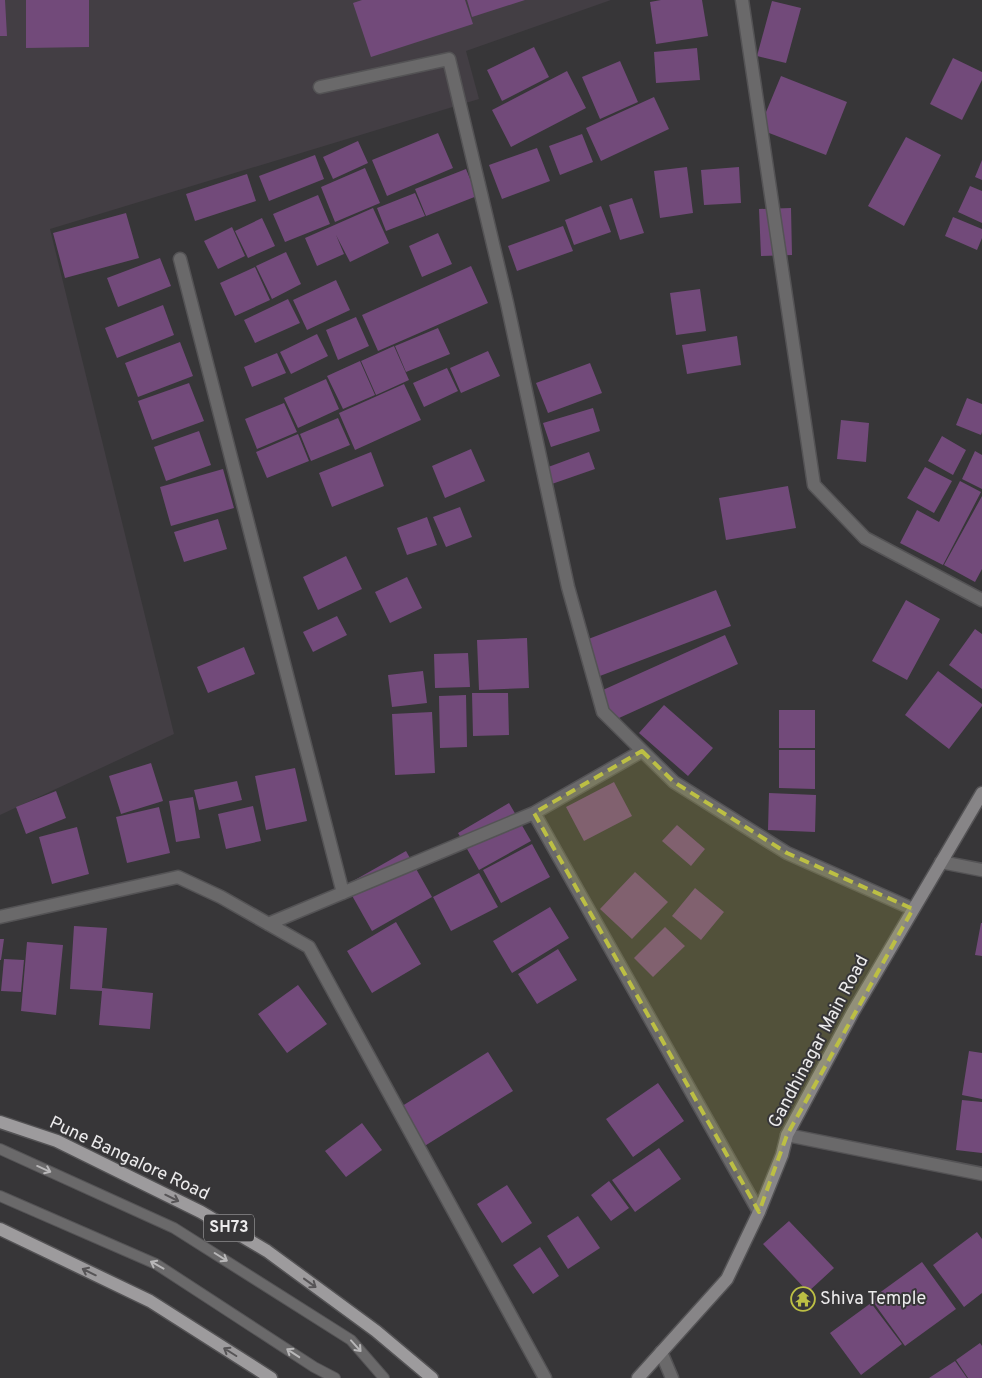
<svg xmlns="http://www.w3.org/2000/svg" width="982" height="1378" font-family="Overpass,sans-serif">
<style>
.built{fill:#433e44}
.building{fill:#724a7a}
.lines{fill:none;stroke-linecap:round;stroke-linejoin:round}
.lane-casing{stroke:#545355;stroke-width:12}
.street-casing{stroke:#545355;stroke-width:15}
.secondary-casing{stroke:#545355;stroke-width:15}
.primary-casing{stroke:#545355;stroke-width:15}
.lane{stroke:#6a696a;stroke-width:10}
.street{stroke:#6a696a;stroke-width:12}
.secondary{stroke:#878587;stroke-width:12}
.primary{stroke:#9d9b9d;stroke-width:12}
.oneway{stroke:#b8b7b8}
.oneway2{stroke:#565456}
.marked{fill:#bcbf44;fill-opacity:0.2;stroke:#bcbf44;stroke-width:4;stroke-dasharray:10 6;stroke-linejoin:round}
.labels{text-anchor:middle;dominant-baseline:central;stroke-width:4;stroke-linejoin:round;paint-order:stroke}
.shield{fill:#373638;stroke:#b6b5b6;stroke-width:1}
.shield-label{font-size:16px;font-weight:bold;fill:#ecebec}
.street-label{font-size:18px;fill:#ecebec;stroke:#373638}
.poi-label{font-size:18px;fill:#ecebec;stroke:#373638;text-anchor:start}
</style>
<rect width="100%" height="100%" fill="#373638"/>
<path class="built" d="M0 0H611L466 51 479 99 50 229 174 734 0 815Z"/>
<path class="building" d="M0 0H5L7 36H0Z
M26 0H89V47L26 48Z
M362 0H465L473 24 371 57 353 3Z
M467 0H525L472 17Z
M661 0H702L708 36 656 44 650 2Z
M772 1 801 8 786 63 757 56Z
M534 47 549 77 502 101 487 70Z
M697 48 700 80 656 83 654 52Z
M953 58 982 72V80L962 120 930 104Z
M620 61 638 102 600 119 582 77Z
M567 71 586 108 511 147 492 110Z
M781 76 847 102 826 155 759 129Z
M654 97 669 129 601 161 586 128Z
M438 133 453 168 387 196 372 160Z
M582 134 593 162 560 175 549 146Z
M906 137 941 155 904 226 868 206Z
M358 141 368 163 333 179 323 157Z
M537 148 550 181 502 199 489 165Z
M315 155 324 179 269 201 259 176Z
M982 160V180L975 177Z
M687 167 693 213 660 218 654 171Z
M739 167 741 203 704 205 701 170Z
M365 168 380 203 335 222 321 187Z
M466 169 477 196 426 216 415 189Z
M247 174 256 201 195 221 186 194Z
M970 186 982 191V223L958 212Z
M415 193 425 216 386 231 377 208Z
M318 195 330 224 285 242 273 214Z
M632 198 644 233 620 240 609 205Z
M601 206 611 232 574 245 565 220Z
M373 208 389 243 350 262 336 235 344 254 317 266 305 238Z
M791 208 792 255 761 256 759 209Z
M126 213 139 258 65 278 53 233Z
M953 217 982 229V238L977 250 945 236Z
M262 218 275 246 248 258 235 231Z
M563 226 573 251 517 271 508 246Z
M232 227 245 256 218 269 204 241Z
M438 233 452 264 422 277 409 246Z
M286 252 301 284 272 299 256 266Z
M160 258 171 286 118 307 107 278Z
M471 266 488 303 378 351 362 315Z
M255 267 270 300 235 316 220 283Z
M336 280 350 310 307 330 293 300Z
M700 289 706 331 676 335 670 293Z
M288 299 300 323 255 343 244 320Z
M163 305 174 335 117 358 105 328Z
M356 317 369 346 338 360 326 330Z
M438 328 450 354 406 372 395 346Z
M317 334 328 356 291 374 280 352Z
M737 336 741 365 687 374 682 345Z
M180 342 193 376 138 397 125 363Z
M394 346 409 380 376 395 361 361Z
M488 351 500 376 461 393 450 368Z
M277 353 286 373 252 387 244 367Z
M360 361 375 395 343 409 327 376Z
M590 363 602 393 548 413 536 383Z
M447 368 458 391 424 407 413 383Z
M326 379 339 409 298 428 284 398Z
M189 383 204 421 152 440 138 401Z
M404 384 421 420 355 450 339 413Z
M967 398 982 404V432L981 435 956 425Z
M284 403 297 432 257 449 245 419Z
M593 408 600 431 551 447 543 423Z
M338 418 350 445 311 461 300 434Z
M841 420 869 423 866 462 837 459Z
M199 431 211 465 166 481 154 447Z
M298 434 309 461 267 478 256 452Z
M942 436 966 450 953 475 928 461Z
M471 449 485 481 445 498 432 466Z
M975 451 982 455V489L962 479Z
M371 452 384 486 332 507 319 473Z
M589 452 595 469 546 486 540 470Z
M925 467 952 481 934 513 907 498Z
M223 469 234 508 171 526 160 487Z
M960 481 981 492 943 565 900 543 917 510 939 522Z
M788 486 796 528 726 540 719 498Z
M982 496V569L975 582 944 565Z
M460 507 472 537 446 547 433 517Z
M427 517 437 545 407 555 397 528Z
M218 519 227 549 184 562 174 532Z
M346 556 362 589 318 610 303 577Z
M407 577 422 608 390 623 375 592Z
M716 590 731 626 592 679 578 643Z
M906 600 940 619 907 680 872 661Z
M337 616 347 635 313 652 303 632Z
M975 629 982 634V689L949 665Z
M725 635 738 664 608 723 594 694Z
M527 638 529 688 479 690 477 640Z
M244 647 255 674 208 693 197 667Z
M468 653 470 687 435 688 434 654Z
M423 671 427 703 392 707 388 675Z
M938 671 982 704V706L949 749 905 715Z
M472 693H508L509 735 473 736Z
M466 695 467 747 440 748 439 696Z
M664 705 713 748 688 776 639 733Z
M779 710H815V748H779Z
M432 712 435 773 395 775 392 714Z
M779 750H815V789L779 788Z
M151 763 163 801 121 814 109 776Z
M295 768 307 821 266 830 255 776Z
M237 781 242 800 199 810 194 790Z
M614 782 632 816 584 841 566 807Z
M56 791 66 818 26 834 16 807Z
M769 793 816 795 815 832 768 830Z
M193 797 200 838 176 842 169 801Z
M509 803 531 841 479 870 458 833Z
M253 806 261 841 226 849 218 814Z
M159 807 170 853 127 863 116 817Z
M677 825 705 849 691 866 662 841Z
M77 827 89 874 52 884 39 837Z
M532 844 550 877 501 903 483 870Z
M406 851 432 897 372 931 346 885Z
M635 872 668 902 632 939 600 909Z
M479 873 498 907 451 931 433 897Z
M695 888 724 912 701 940 672 916Z
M550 907 569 938 512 973 493 941Z
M396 922 421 964 372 993 347 951Z
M981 923H982V956L975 955Z
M74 926 107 928 102 988 153 993 150 1029 99 1025 102 991 70 989Z
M665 927 685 946 653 977 634 958Z
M0 939H4L1 960H0Z
M27 942 63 945 56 1015 21 1011Z
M558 949 577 980 537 1004 518 974Z
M4 959 24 960 21 992 1 991Z
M298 985 327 1024 287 1053 258 1014Z
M969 1051 982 1053V1099L962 1095Z
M488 1052 513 1091 423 1147 399 1108Z
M658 1083 684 1121 633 1157 606 1119Z
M962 1100 982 1102V1153L956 1150Z
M362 1123 382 1150 346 1177 325 1151Z
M659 1148 681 1179 635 1212 612 1180Z
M609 1181 629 1208 611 1221 591 1195Z
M507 1185 532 1223 502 1243 477 1204Z
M578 1216 600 1248 568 1269 547 1236Z
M789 1221 834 1268 808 1292 763 1244Z
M977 1232 982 1239V1293L964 1307 933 1265Z
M540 1247 559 1276 533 1294 513 1265Z
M922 1262 956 1309 905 1346 871 1299Z
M871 1303 902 1344 861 1375 830 1333Z
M980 1343 982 1346V1378H968L956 1360Z
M955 1361 967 1378H929Z"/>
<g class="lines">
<g class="lane-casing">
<path id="lane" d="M0 1149 174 1228 351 1340 384 1378
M0 1196 156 1264 314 1367 335 1378"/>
</g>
<g class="street-casing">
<path id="street" d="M742 0 814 485 865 538 982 600
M320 87 449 59 507 303 568 587 603 712 674 782 787 853 913 909
M180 259 343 893
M534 813 759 1212
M941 862 982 870
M0 917 178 877 221 897 309 947 545 1378
M268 924 534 813 642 751
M787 1135 982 1174
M661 1352 672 1378"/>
</g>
<g class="secondary-casing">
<path id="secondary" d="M638 1378 727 1279 759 1212 782 1155 787 1135 853 1012 982 793"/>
</g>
<g class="primary-casing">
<path id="primary" d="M0 1122 57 1141 201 1212 267 1251 376 1331 432 1378
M0 1229 150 1301 271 1378"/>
</g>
<use href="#lane" class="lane"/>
<use href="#street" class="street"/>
<use href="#secondary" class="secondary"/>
<use href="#primary" class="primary"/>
</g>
<defs><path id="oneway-shaft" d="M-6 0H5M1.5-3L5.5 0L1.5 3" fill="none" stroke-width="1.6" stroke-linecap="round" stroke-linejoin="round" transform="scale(1.25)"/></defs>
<g class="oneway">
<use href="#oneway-shaft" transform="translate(44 1169) rotate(24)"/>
<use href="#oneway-shaft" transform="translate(221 1257) rotate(32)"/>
<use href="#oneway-shaft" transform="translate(157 1265) rotate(-151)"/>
<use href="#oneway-shaft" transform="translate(356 1346) rotate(48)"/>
<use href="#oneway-shaft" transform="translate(293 1353) rotate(-147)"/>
</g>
<g class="oneway2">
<use href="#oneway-shaft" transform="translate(172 1198) rotate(26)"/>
<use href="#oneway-shaft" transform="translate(89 1272) rotate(-154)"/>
<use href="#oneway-shaft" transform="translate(310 1283) rotate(36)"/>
<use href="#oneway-shaft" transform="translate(230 1352) rotate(-148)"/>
</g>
<path class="marked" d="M642 751 674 782 787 853 913 909 787 1135 759 1212 534 813Z"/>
<defs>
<g id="temple-ring" transform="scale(1.25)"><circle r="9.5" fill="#373638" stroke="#bcbf44" stroke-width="1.5"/><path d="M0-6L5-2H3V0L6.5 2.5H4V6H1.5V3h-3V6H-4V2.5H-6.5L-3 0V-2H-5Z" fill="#bcbf44"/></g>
</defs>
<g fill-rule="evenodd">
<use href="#temple-ring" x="803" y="1299"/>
</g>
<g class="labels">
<rect class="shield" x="204" y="1214.5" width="50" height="27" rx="4"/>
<g class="shield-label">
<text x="229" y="1228">SH73</text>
</g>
<g class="street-label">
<text transform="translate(819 1042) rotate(-62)">Gandhinagar Main Road</text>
<text transform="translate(129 1159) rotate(25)">Pune Bangalore Road</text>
</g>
<g class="poi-label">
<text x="820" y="1299">Shiva Temple</text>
</g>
</g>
</svg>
